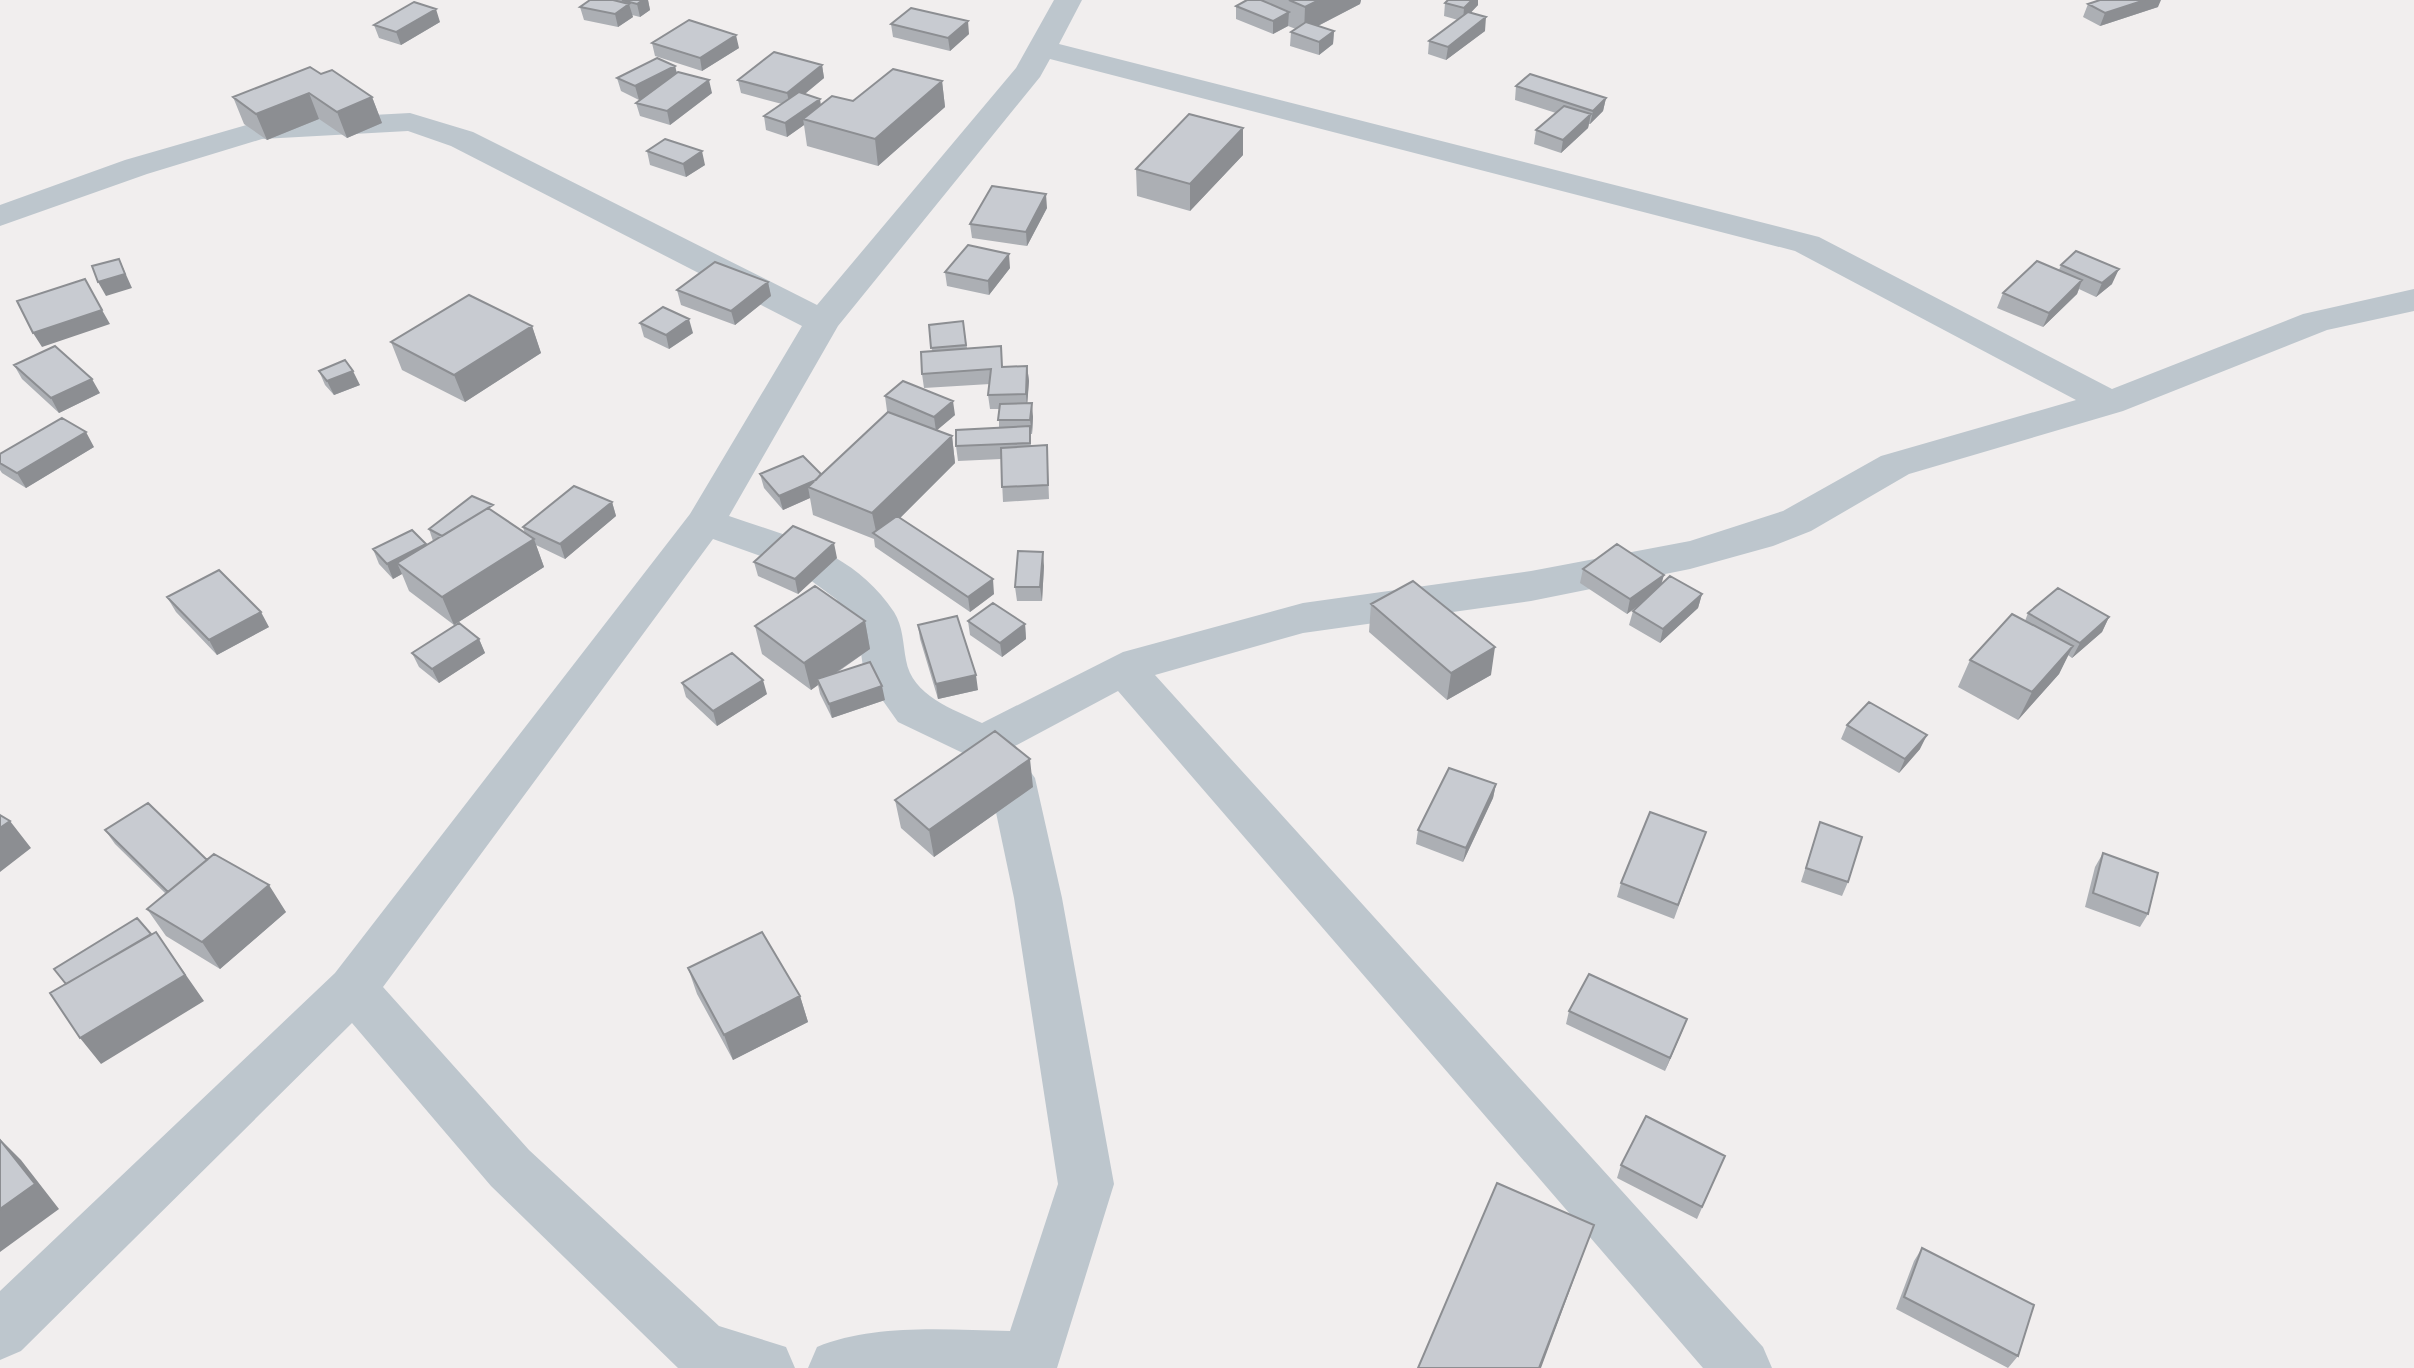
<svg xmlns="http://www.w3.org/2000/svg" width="2414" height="1368" font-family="Ubuntu,sans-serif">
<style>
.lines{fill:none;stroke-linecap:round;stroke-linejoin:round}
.minor{fill:#bdc6cd;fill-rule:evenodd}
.wall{fill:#acafb4}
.shaded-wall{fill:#8c8e92}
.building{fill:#c8cbd1;stroke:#8c8e92;stroke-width:2}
</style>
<rect width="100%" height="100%" fill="#f1eeee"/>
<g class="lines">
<path class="minor" d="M1054 0H1082L1059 44 1819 237 2112 389 2303 314 2414 289V311L2327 330 2123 411 1909 474 1811 531 1773 546 1690 569 1531 601 1303 633 1155 675 1763 1347 1772 1368H1703L1118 691 1013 747 1035 778 1062 898 1114 1184 1057 1368H808L817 1347C875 1323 948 1330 1010 1331L1058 1184 1014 898 990 784 967 755 898 722 864 674 857 625 836 599 794 568 713 539 383 987 529 1150 719 1326 786 1347 795 1368H678L491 1186 352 1023 21 1351 0 1360V1291L335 973 690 514 802 326 451 146 408 131 262 139 147 174 0 226V205L125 160 260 121 410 113 473 132 817 305 1016 68ZM1050 59 1795 251 2076 400 1881 456 1783 511 1690 541 1531 571 1303 603 1123 652 982 723C953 709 912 696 906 660 903 644 903 626 894 612 854 552 793 538 729 516L838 326 1040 77Z"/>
</g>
<path class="wall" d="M590 0H648L650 10 640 17 632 15 633 17 618 27 584 20 580 7Z
M1247 0H1361L1360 4 1318 26 1334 31 1333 44 1319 55 1290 46 1291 32 1296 29 1288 26 1273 34 1236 19V6Z
M1445 3 1478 5 1471 12 1485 31 1446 60 1428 54 1429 41 1458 20 1444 16Z
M2088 4 2158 7 2100 26 2083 17Z
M440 22 401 45 379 38 374 25Z
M891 24 969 34 950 51 893 37Z
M652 43 739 48 702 71 655 56Z
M822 65 824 78 805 94 821 105 853 101 942 81 945 107 878 166 807 146 804 125 787 137 766 130 764 116 782 104 741 93 738 80Z
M675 66 677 73 712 93 670 125 640 116 636 103 645 96 639 100 621 91 617 78Z
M321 74 372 97 382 123 347 138 319 119 267 140 244 124 233 97Z
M1516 86 1606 98 1603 111 1590 124H1589L1588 128 1561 153 1534 144 1536 130 1556 113 1515 100Z
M647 151 705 165 686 177 650 165Z
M1243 155 1190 211 1137 196 1136 169Z
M1047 208 1027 246 972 238 970 224Z
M2061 265 2112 284 2096 297 2079 289 2077 294 2043 327 1997 308 2003 293 2059 270Z
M1010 268 989 295 947 286 945 272Z
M768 282 771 296 735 325 681 305 677 290Z
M963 321 967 348 1003 367 1027 366 1029 381 1027 403 1033 417 1032 434H1030L1031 446 1047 445 1049 499 1003 502 1001 459 958 461 956 446 999 428V409H990L988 395 990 384 924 388 922 374 932 351 929 325Z
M640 323 693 333 669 349 644 337Z
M532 326 541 353 465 402 402 370 391 342Z
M14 365 100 393 59 413 22 379Z
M319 371 360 385 334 395 325 385Z
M885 396 955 415 937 430 952 436 955 463 900 518 994 594 970 612 875 547 874 539 813 515 810 498 783 510 764 488 760 474H821L908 420 887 411Z
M94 447 26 488 2 473 0 470V454Z
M612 502 616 516 565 559 536 545 544 567 454 625 409 591 402 574 393 579 379 564 373 549 427 545 433 541 429 529 496 514 525 534 523 527Z
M837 558 798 594 758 576 754 562Z
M1044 566 1042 601H1017L1015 587Z
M1583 569 1661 585 1702 594 1698 608 1660 643 1629 625 1633 611 1642 603 1627 614 1580 583Z
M167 597 269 627 217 655 176 612Z
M1371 604 1491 675 1447 700 1369 632Z
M2028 613 2109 617 2102 632 2072 658 2068 655 2059 674 2018 720 1958 687 1970 660 2025 621Z
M865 621 870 649 835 674 885 700 832 718 820 694 818 685 811 690 762 654 755 626Z
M968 621 1025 624 1026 639 1002 657 970 635Z
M918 625 978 690 938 699 920 639Z
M479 639 485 653 439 683 419 667 412 653Z
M682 683 767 694 717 726 686 697Z
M1847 725 1920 749 1899 773 1841 739Z
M1496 784 1493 798 1463 862 1416 844 1418 830Z
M1033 787 934 857 901 828 895 800Z
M1820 822 1848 882 1842 896 1801 882Z
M105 830 207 860 286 912 220 969 166 936 147 909 166 894 115 844Z
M1706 832 1674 919 1617 897 1621 883Z
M2103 853 2148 914 2140 927 2085 907 2095 867Z
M688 968 800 996 808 1022 733 1060 697 994Z
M1569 1011 1687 1019 1665 1071 1566 1024Z
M1725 1156 1697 1219 1617 1178 1621 1165Z
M1922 1248 2018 1356 2008 1368 1896 1309 1914 1261Z"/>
<path class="shaded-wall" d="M643 0H648L650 10 640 17 637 4Z
M1319 0H1361L1360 4 1304 33 1305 7Z
M1472 0H1478V5L1463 21 1464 8Z
M2145 0H2161L2158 7 2100 26 2105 13Z
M629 4 633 17 618 27 615 14Z
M436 9 440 22 401 45 396 32Z
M1289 12 1288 26 1273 34V21Z
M1486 17 1485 31 1446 60 1448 47Z
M968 21 969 34 950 51 948 38Z
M1334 31 1333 44 1319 55V42Z
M736 35 739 48 702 71 700 58Z
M822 65 824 78 790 106 787 93Z
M675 66 678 79 639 100 635 86Z
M709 80 712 93 670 125 667 111Z
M942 81 945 107 878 166 875 139Z
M309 93 319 119 267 140 256 114Z
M372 97 382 123 347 138 337 112Z
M1606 98 1603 111 1590 124 1593 111Z
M820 99 822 112 803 119 804 125 787 137 785 123Z
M1591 114 1588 128 1561 153 1563 140Z
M1243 128V155L1190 211V184Z
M702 151 705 165 686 177 683 164Z
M1046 194 1047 208 1027 246 1026 232Z
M1009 254 1010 268 989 295 988 281Z
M119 259 132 288 106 296 98 282Z
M2119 269 2112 284 2096 297 2102 283Z
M2082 280 2077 294 2043 327 2049 313Z
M768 282 771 296 735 325 731 311Z
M102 310 110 324 42 347 33 333Z
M689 319 693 333 669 349 666 335Z
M532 326 541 353 465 402 454 375Z
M1027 366 1029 381 1027 408 1026 394Z
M353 371 360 385 334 395 327 381Z
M92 379 100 393 59 413 51 398Z
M953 401 955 415 936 431 934 417Z
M1032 403 1033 417 1032 434 1030 420Z
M86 432 94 447 26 488 17 473Z
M952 436 955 463 880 538 877 536 872 513Z
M823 476 808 487 810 498 783 510 779 496Z
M612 502 616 516 565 559 560 544Z
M534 539 544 567 454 625 442 597Z
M834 543 837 558 798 594 795 579Z
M426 544 432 559 397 563 402 574 393 579 387 564Z
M1043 552 1044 566 1042 601 1040 587Z
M1664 575 1660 589 1627 614 1630 599Z
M993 579 994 594 970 612 968 597Z
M1702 594 1698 608 1660 643 1663 629Z
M261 612 269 627 217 655 209 640Z
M2109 617 2102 632 2072 658 2080 643Z
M865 621 870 649 819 684 817 679 818 685 811 690 804 663Z
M1025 624 1026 639 1002 657 1000 643Z
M479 639 485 653 439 683 432 669Z
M2073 646 2059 674 2018 720 2032 692Z
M1495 647 1491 675 1447 700 1451 673Z
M976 675 978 690 938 699 936 684Z
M763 680 767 694 717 726 713 711Z
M882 686 885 700 832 718 829 704Z
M1927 735 1920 749 1899 773 1905 759Z
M1030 759 1033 787 934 857 929 830Z
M1496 784 1493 798 1463 862 1466 848Z
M10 821 31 848 0 872V828Z
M269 885 286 912 220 969 202 942Z
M156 932 204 1001 101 1064 80 1038Z
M800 996 808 1022 733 1060 724 1035Z
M1687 1019 1682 1032 1665 1071 1670 1058Z
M0 1139 21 1160 59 1209 0 1252Z
M1594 1225 1541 1368H1539Z"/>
<path class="building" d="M590 0H613L629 4 615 14 580 7Z
M622 0H643L637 4Z
M1247 0H1261L1289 12 1273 21 1236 6Z
M1289 0H1319L1305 7Z
M1448 0H1472L1464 8 1445 3Z
M2100 0H2145L2105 13 2088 4Z
M414 2 436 9 396 32 374 25Z
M911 8 968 21 948 38 891 24Z
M1468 12 1486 17 1448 47 1429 41Z
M689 20 736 35 700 58 652 43Z
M1306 22 1334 31 1319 42 1291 32Z
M774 52 822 65 787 93 738 80Z
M657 58 675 66 635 86 617 78Z
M310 67 321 74 332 70 372 97 337 112 309 93 256 114 233 97Z
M893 69 942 81 875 139 803 119 832 96 853 101Z
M678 72 709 80 667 111 636 103Z
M1530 74 1606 98 1593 111 1516 86Z
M799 92 820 99 785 123 764 116Z
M1564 106 1591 114 1563 140 1536 130Z
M1189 114 1243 128 1190 184 1136 169Z
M665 139 702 151 683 164 647 151Z
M992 186 1046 194 1026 232 970 224Z
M968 245 1009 254 988 281 945 272Z
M2076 251 2119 269 2102 283 2061 265Z
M119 259 125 274 98 282 92 266Z
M2037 261 2082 280 2049 313 2003 293Z
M715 262 768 282 731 311 677 290Z
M85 279 102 310 33 333 17 301Z
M469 295 532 326 454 375 391 342Z
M663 307 689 319 666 335 640 323Z
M963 321 966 345 931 348 929 325Z
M55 346 92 379 51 398 14 365Z
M1001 346 1002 367 1027 366 1026 394 988 395 991 369 922 374 921 352Z
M345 360 353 371 327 381 319 371Z
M903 381 953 401 934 417 885 396Z
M1032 403 1030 420H998L1000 404Z
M888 412 952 436 872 513 808 487Z
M62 418 86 432 17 473 0 463V454Z
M1030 426V443L956 446V430Z
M1047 445 1048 485 1002 487 1001 448Z
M803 456 821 474 816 480 779 496 760 474Z
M574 486 612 502 560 544 523 527Z
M472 496 493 505 442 536 429 529Z
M488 508 534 539 442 597 397 563Z
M897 516 993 579 968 597 873 533Z
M793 526 834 543 795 579 754 562Z
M412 530 426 544 387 564 373 549Z
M1617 544 1664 575 1630 599 1583 569Z
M1018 551 1043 552 1040 587H1015Z
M219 570 261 612 209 640 167 597Z
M1670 576 1702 594 1663 629 1633 611Z
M1413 581 1495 647 1451 673 1371 604Z
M815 586 865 621 804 663 755 626Z
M2058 588 2109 617 2080 643 2028 613Z
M993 603 1025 624 1000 643 968 621Z
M2012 614 2073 646 2032 692 1970 660Z
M957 616 976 675 936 684 918 625Z
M459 623 479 639 432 669 412 653Z
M732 653 763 680 713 711 682 683Z
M870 662 882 686 829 704 817 679Z
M1869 702 1927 735 1905 759 1847 725Z
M995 731 1030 759 929 830 895 800Z
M1449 768 1496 784 1466 848 1418 830Z
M148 803 207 860 168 892 105 830Z
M1650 812 1706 832 1678 905 1621 883Z
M0 815 10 821 0 828Z
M1820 822 1862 837 1848 882 1806 868Z
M2103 853 2158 873 2148 914 2093 893Z
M214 854 269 885 202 942 147 909Z
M137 918 151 934 66 984 54 969Z
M156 932 185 975 80 1038 50 993Z
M762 932 800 996 724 1035 688 968Z
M1589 974 1687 1019 1670 1058 1569 1011Z
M1646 1116 1725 1156 1702 1207 1621 1165Z
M0 1140 35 1184 0 1209Z
M1497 1183 1594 1225 1539 1368H1418Z
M1922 1248 2034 1305 2018 1356 1904 1297Z"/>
</svg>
